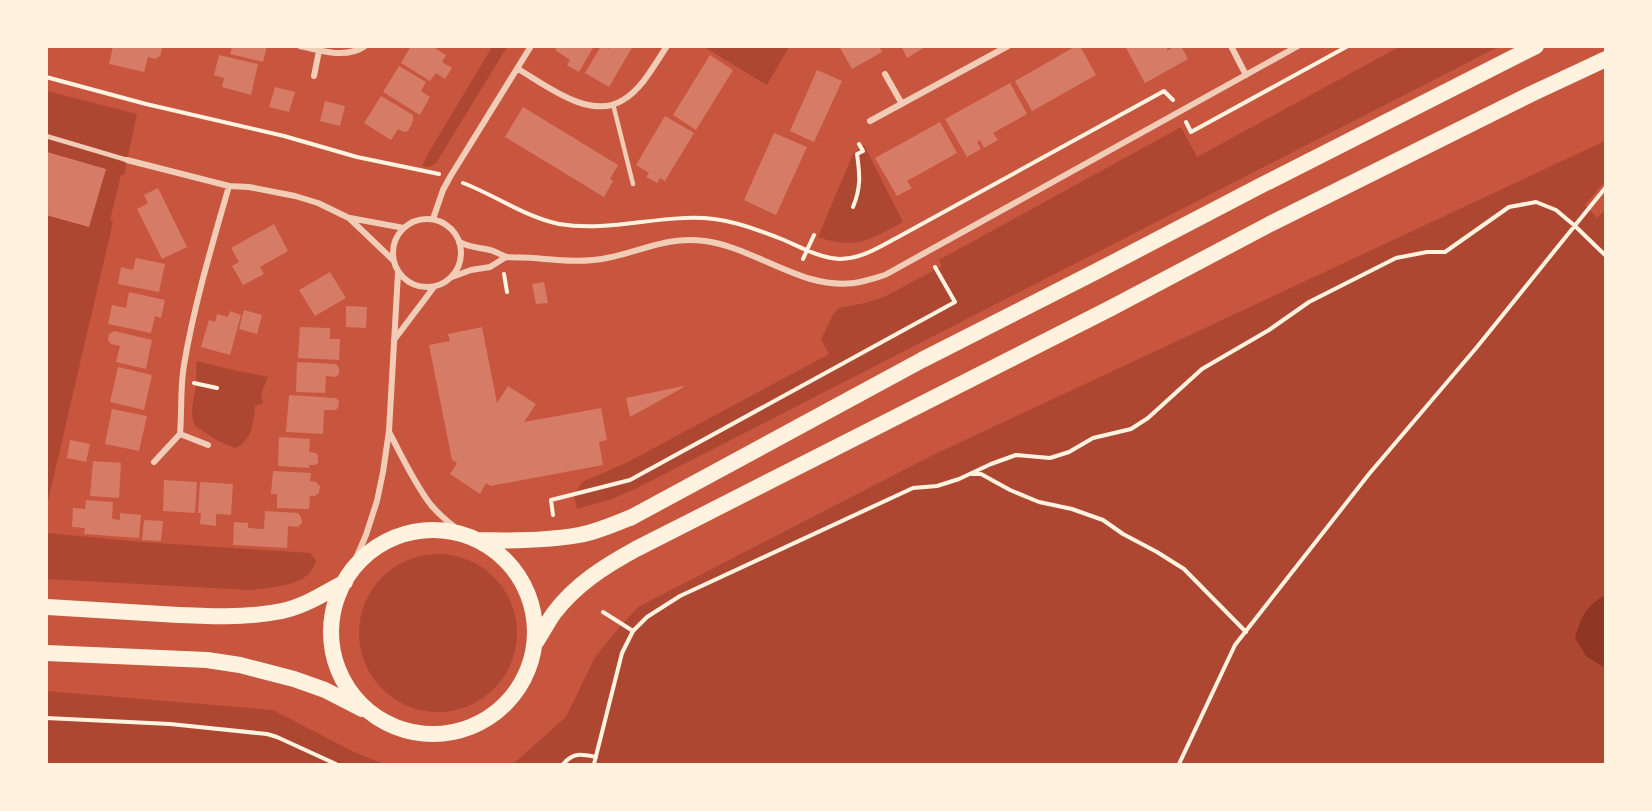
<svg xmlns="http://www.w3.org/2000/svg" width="1652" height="811" font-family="'Fira Sans Condensed',sans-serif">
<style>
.green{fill:#ae4732}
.water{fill:#8f3625}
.building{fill:#d67c66}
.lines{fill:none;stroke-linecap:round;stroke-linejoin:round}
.path{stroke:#fff3e0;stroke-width:4}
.service{stroke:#f1ccb7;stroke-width:4.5}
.minor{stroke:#f1ccb7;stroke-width:6}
.trunk{stroke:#fff3e0;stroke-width:16}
</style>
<rect width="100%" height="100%" fill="#c8553d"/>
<path class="green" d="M492 47H507L436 163 429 167 422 166 429 152Z
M789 47 767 85 704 47 789 46Z
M1399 47H1498L635 489 612 499 577 509 574 495 582 482 626 463 829 354 821 339 833 315 839 308 865 303 884 297 942 266 939 260 1181 127 1197 157Z
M47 91 137 114 124 175H121L110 220 113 222 47 505Z
M1605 141V181L1585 205 1597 218 1606 209 1605 764H513L566 717 595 657 616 631 638 607 931 456Z
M864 145 903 222C869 240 856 250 818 237L853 154Z
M197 361 233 370 268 377 261 394 263 403 255 406C254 422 251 442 235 448L218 441 195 426C189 413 194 400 196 387 196 378 196 370 197 361Z
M47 533 142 542 310 553 316 560C311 587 271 587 249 590L47 579Z
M359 633a79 79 0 1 1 158 0a79 79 0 1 1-158 0Z
M46 691 273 710 352 751 383 764H47Z"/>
<path class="water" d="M1605 595V668L1586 656 1575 638C1582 615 1585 607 1605 595Z"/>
<path class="building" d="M113 46H160L162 49 160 56 155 59 148 57 144 72 109 64Z
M232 46H267L263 62 230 54Z
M411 46H432L446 55 442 62 452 68 445 79 436 73 430 81 401 63Z
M558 46H594L579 72 567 65 570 60 555 50Z
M601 46H606L609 49 611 46H633L609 87 585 73Z
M839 46H879L882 52 852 69Z
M901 46H927L907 58Z
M1076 46H1080L1096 75 1032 111 1015 81Z
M1125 46H1172L1167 49V51L1175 46H1181L1188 59 1145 83Z
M219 55 258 64 251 95 222 87 224 78 214 75Z
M710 55 733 70 696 130 673 115Z
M399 66 426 82 421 91 430 97 420 115 383 92Z
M817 70 842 81 814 142 790 131Z
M1010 83 1027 114 993 133 998 140 984 148 980 140 977 142 981 149 967 157 945 119Z
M275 87 295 92 289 112 269 107Z
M381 96 413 115V121L408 131 404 132 398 129 391 140 364 123Z
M325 101 345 106 340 126 320 121Z
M523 107 618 165 610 179 613 181 604 197 505 137Z
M665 116 694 133 665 181 660 178 657 183 646 177 649 173 636 165Z
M940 122 957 153 907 181 912 188 897 196 875 158Z
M774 133 807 147 776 215 744 200Z
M47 152 106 169 89 227 46 215Z
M158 188 187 247 162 259 137 209 148 203 144 195Z
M274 224 288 251 260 267 264 274 243 285 232 266 239 262 231 248Z
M136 258 165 264 159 292 118 284 121 267 133 270Z
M330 272 346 298 315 316 299 290Z
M544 282 548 303 536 304 532 284Z
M129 292 165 300 161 318 155 316 151 333 108 324 112 305 126 308Z
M346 306 367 307 366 328 346 327Z
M244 310 262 315 257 334 239 329Z
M230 311 241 315 230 355 201 347 209 320 215 322 217 314 228 317Z
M300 327 330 328V339H340L339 360 298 358Z
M482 327 497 403 508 386 536 404 524 422 601 408 607 440 599 442 603 465 490 486 486 483 480 494 450 474 457 463 452 460 429 345 450 341 448 334Z
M114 331 152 340 146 369 116 362 120 346 111 344 108 340 109 334Z
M297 362 336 364 339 368V374L336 377 326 376 325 393 296 392Z
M118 367 152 375 144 410 110 402Z
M684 386V387L630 417 626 398Z
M289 395 336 398 339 401 338 408 335 410H324L323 434 286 432Z
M112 409 147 416 139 451 105 444Z
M279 437 310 439 309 452 316 453 318 456V463L315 465H309V468L278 466Z
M70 440 90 444 86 462 67 458Z
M93 461 121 463 119 498 90 496Z
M273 471 311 473 310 481 316 482 320 486 319 493 315 496H310L309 509 277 508V494H271Z
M164 480 197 482 195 513 163 511Z
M200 482 233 484 231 515 216 514V526L200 524 201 513H198Z
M86 500 113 502 112 519 120 520V513L141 515 139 538 84 534 85 528 72 527 73 508 85 509Z
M265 511 298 513 301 517 302 523 298 527 288 526 287 548 233 545 234 522 248 523V528L264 529Z
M144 520 163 521 161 541 142 540Z"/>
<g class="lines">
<path class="path" d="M46 77 146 104 284 136 357 157 439 174
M1186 122 1191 132 1348 46
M463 183C495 195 525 217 559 224 611 233 663 213 714 219 738 222 762 231 784 240 802 248 820 258 840 259 862 259 881 246 900 236L1164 91 1173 100
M853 207C861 188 860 175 857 154L863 151 859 144
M803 259 814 235
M504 274 507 292
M194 383 217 388
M972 474H981L1010 490 1039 502 1072 509 1103 520 1123 534 1157 552 1184 569 1246 632
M553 515 551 500 630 480 955 302 935 267
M603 612 633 631
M46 718 170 724 267 734 277 737 336 764
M563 764C574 752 581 754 596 757
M594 764 622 653 633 631 647 617 680 596 913 488 937 486 959 479 991 464 1016 455 1050 458 1069 452 1093 438 1131 429 1148 418 1202 369 1269 330 1309 302 1396 258 1427 252H1445L1509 207 1536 202 1556 210 1575 226 1606 256
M1179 764 1235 645 1369 474 1477 347 1606 187"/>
<path class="service" d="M613 104 633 184
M46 136 127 160"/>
<path class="minor" d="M300 46C320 51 347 59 365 46
M1231 46 1246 75
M518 69C546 85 590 121 623 100 642 89 655 64 667 46
M885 74 902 104
M314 76 319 51
M870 121 1008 46
M127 160 229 186 249 187 295 196 318 203 349 218 393 260
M350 218 404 228
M393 253a34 34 0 1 1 68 0a34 34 0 1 1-68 0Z
M433 219 443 190 450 177 531 46
M459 242C472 248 477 247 490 250 495 251 501 255 507 257 515 258 525 257 534 258 558 260 583 263 607 258 643 251 666 236 705 241 756 248 802 290 854 283 864 282 875 278 885 275L1298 46
M452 277 471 270 490 267 506 257
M394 340 434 287
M389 432C402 456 414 483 431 505 441 517 454 527 467 536
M180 434C182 411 180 388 184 365 194 305 212 245 229 186
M154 462 180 434 208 445
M351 570 366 535 377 501 383 472 389 431 398 273"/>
<path class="trunk" d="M331 632a102 102 0 1 1 204 0a102 102 0 1 1-204 0Z
M477 540C511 541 546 541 579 535 597 532 615 524 632 517L922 360 1097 271 1258 187 1536 46
M46 607C85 609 124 612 162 614 201 616 243 619 282 611 305 606 325 593 345 582
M534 645C541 635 547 623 554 613 576 584 605 566 636 549L1111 308 1270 224 1531 94 1606 59
M46 653 207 660 240 665 294 679 325 690 362 709"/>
</g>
<rect width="1652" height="811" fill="none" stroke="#fff3e0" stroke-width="96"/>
</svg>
